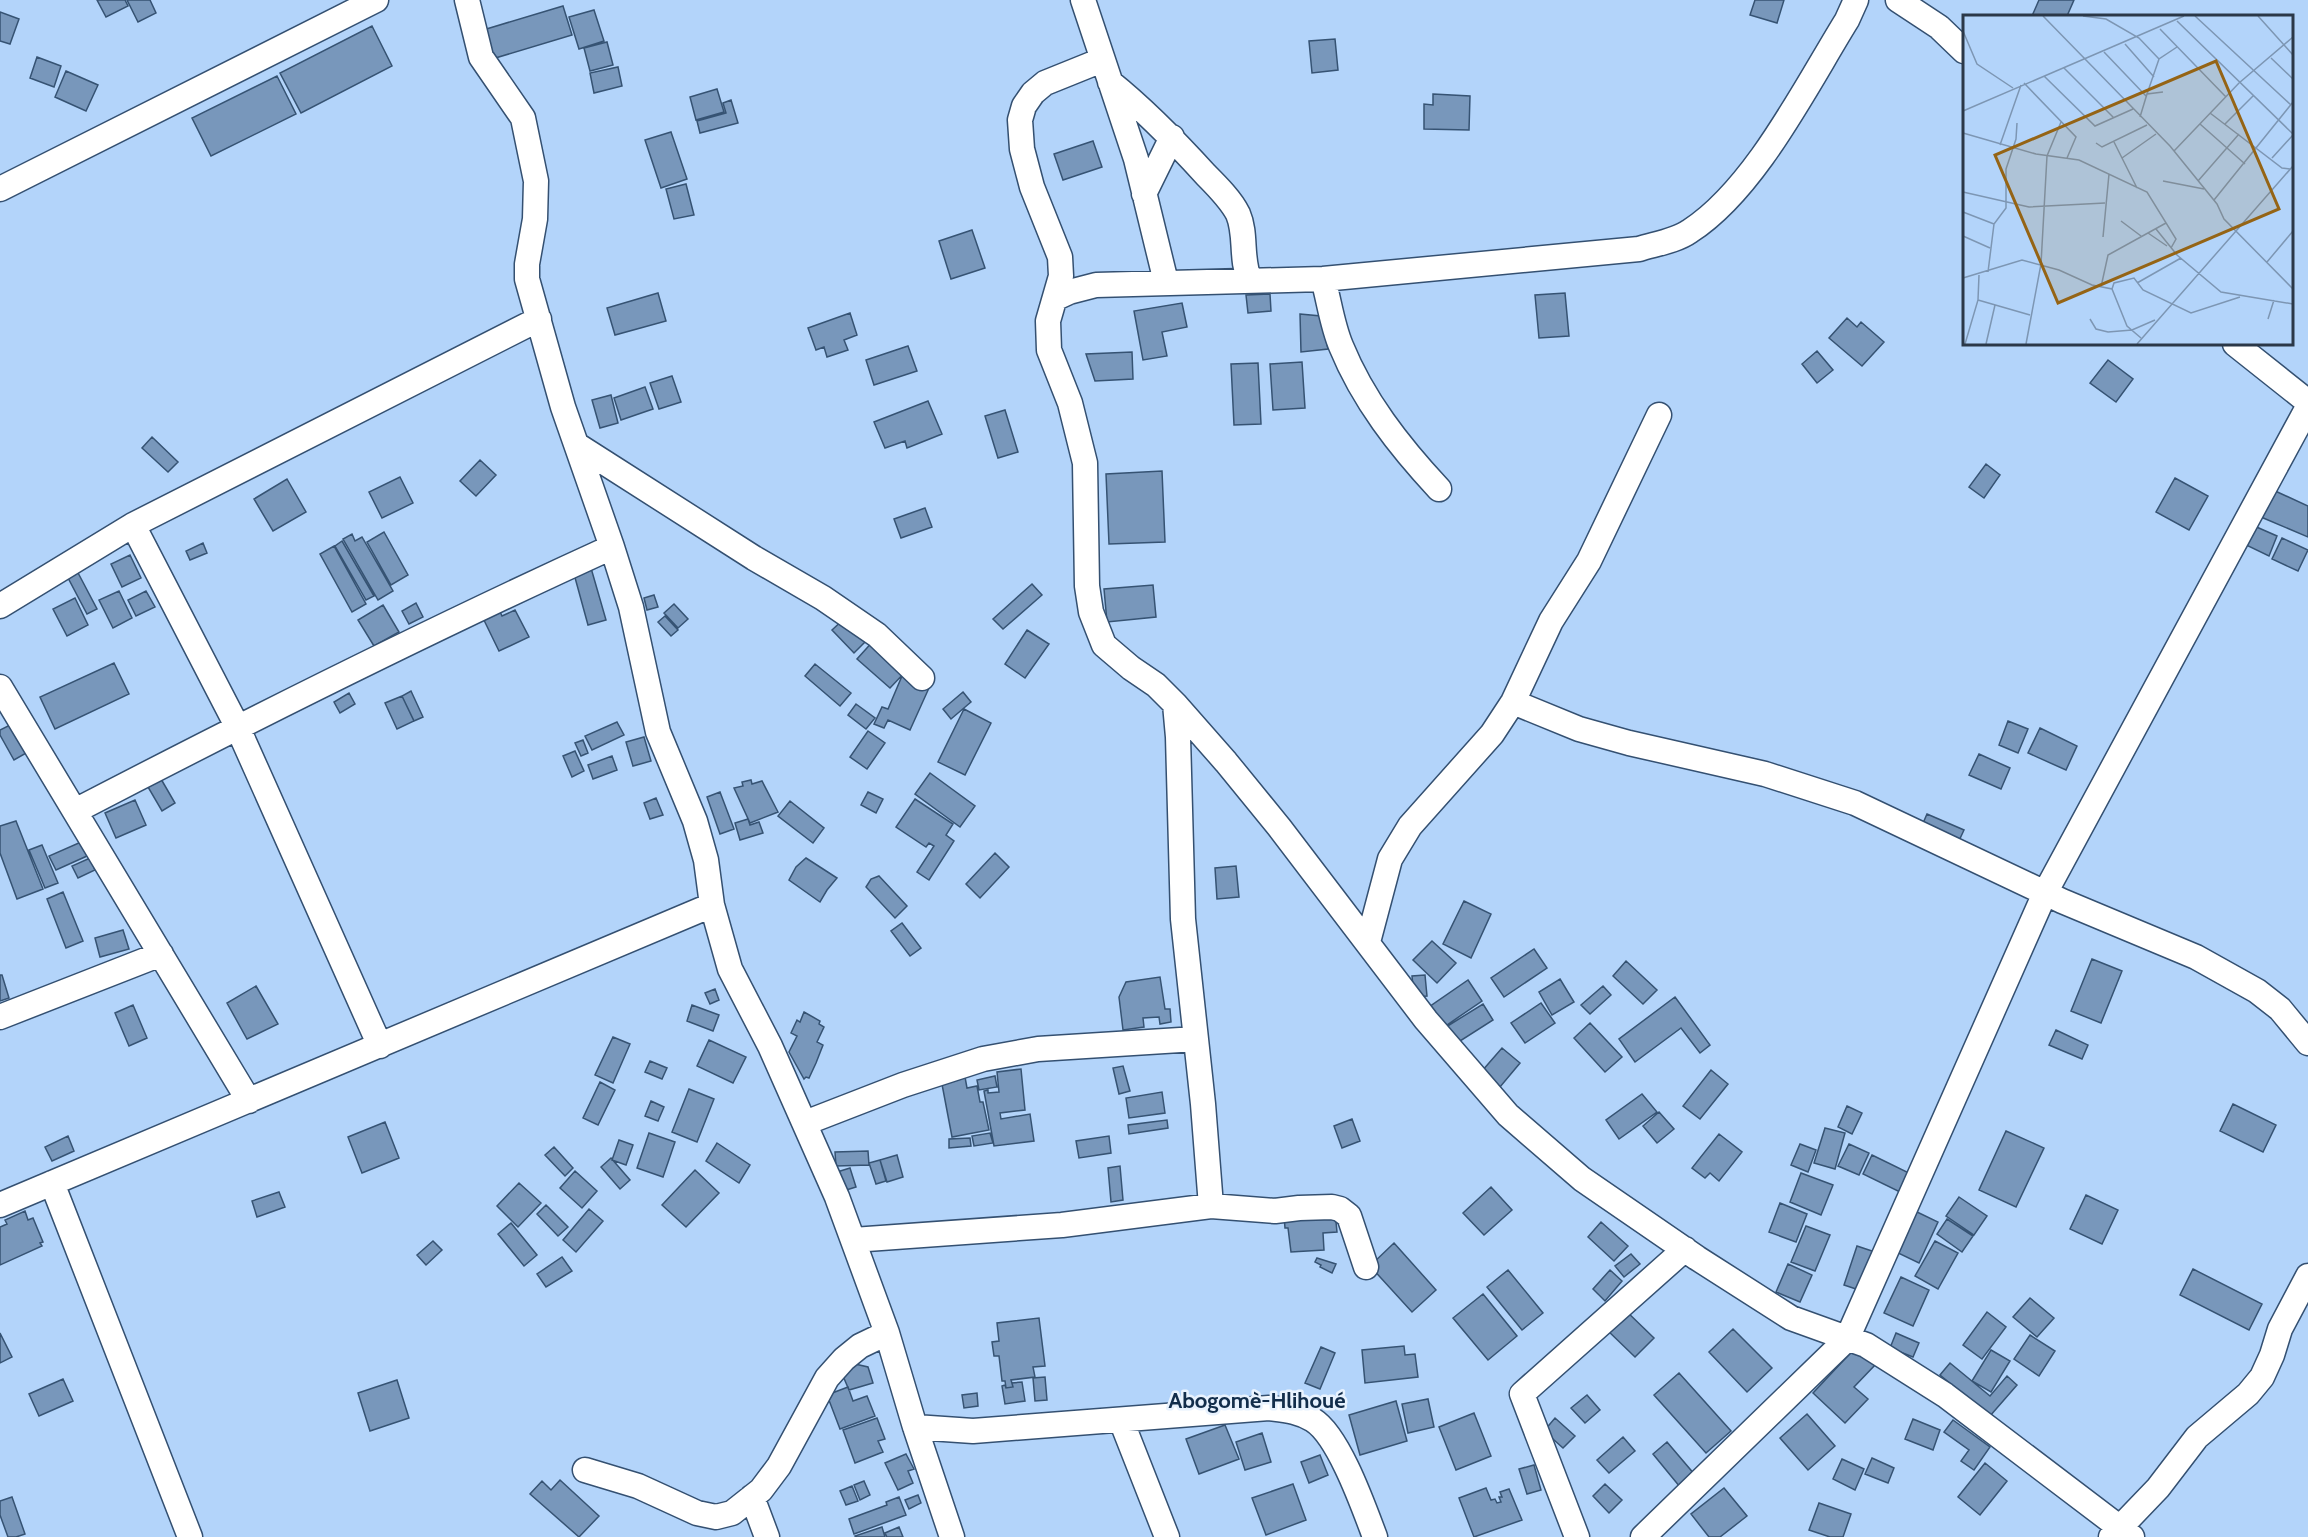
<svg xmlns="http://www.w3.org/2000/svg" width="2308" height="1537" font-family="Cabin,sans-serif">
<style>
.building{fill:#7897bb;stroke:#365373;stroke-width:1.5}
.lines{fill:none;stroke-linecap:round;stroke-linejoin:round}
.street-casing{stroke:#345071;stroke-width:27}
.street{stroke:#fff;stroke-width:24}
.labels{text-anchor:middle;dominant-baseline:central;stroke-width:5;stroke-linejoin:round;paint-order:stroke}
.quarter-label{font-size:22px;font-weight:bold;fill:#122d4b;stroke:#e8f2fe}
.inset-road{fill:none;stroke:#7d96b3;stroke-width:1.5}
.view{fill:#956415;fill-opacity:0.15;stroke:#956415;stroke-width:3}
.inset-edge{fill:none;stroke:#2b3848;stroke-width:3}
</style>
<rect width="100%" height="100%" fill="#b3d4fa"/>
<path class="building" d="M97 0H125L128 6 106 17Z
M127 0H150L156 13 138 22Z
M1755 0H1784L1777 23 1750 15Z
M2039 0H2074L2067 16H2032Z
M563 6 572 35 492 59 483 30Z
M594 10 604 41 579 49 569 17Z
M0 12 19 19 10 44 0 41Z
M372 26 392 66 301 113 280 73Z
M1335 39 1338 70 1312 73 1309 41Z
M607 42 613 65 590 71 584 48Z
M37 57 61 66 54 87 30 78Z
M618 67 622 86 594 93 590 73Z
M66 71 98 85 86 111 55 97Z
M277 76 296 114 211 156 192 118Z
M717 89 724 112 696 120 690 97Z
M1433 94 1470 96 1469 130 1424 129V104L1433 105Z
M731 100 738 123 700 133 697 121 726 113 723 103Z
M671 132 687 179 661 188 645 140Z
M1093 141 1102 167 1063 180 1054 154Z
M686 184 694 215 674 219 666 189Z
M972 230 985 268 951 279 939 241Z
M658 293 666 321 615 335 607 308Z
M1565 293 1569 336 1539 338 1535 295Z
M1270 294 1271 311 1248 313 1246 295Z
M1182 303 1187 327 1162 332 1167 356 1143 360 1134 311Z
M850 313 857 335 844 340 848 350 827 357 824 347 816 350 808 328Z
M1300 314 1321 316 1328 349 1301 352Z
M1847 318 1857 327 1861 322 1884 342 1862 366 1829 338Z
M908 346 917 371 874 385 866 360Z
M1817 351 1833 370 1817 383 1802 364Z
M1132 352 1133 379 1095 381 1086 354Z
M2108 360 2133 379 2116 402 2090 383Z
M1302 362 1305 408 1273 410 1270 364Z
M1258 363 1261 424 1234 425 1231 364Z
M672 376 681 402 659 409 650 383Z
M645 387 653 409 621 420 614 398Z
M611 395 618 423 600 428 592 400Z
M928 401 942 434 907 448 905 441 885 448 874 422Z
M1005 410 1018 452 998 458 985 416Z
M152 437 178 462 168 472 142 448Z
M480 460 496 475 476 496 460 481Z
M1986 464 2000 475 1984 498 1969 487Z
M1162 471 1165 542 1109 544 1106 474Z
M400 477 413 503 382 518 369 492Z
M2175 478 2208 496 2189 530 2156 512Z
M287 479 306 512 273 531 254 499Z
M2273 490 2308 506V537L2261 517Z
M925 508 932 527 901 538 894 519Z
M2252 525 2277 536 2269 556 2244 544Z
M384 532 408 575 391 585 367 542Z
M352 534 355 541 362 537 393 591 378 600 343 539Z
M2282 538 2308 550 2298 571 2272 559Z
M342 541 374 596 366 600 335 546Z
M203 543 207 553 190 560 186 551Z
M334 546 366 604 352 612 320 554Z
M130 555 141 578 122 587 111 564Z
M591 568 606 620 588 625 574 574Z
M76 569 97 609 87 614 66 574Z
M1032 584 1042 595 1003 629 993 619Z
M1153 585 1156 617 1107 622 1104 589Z
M119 591 132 618 113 628 99 600Z
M146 591 155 607 136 616 128 600Z
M654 595 658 607 647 610 644 598Z
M75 598 88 625 67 636 53 609Z
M416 603 423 617 409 624 402 611Z
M674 604 688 619 678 628 664 613Z
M383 605 399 632 374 646 358 620Z
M497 605 502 616 515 610 529 637 499 651 480 612Z
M665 616 678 630 671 636 658 622Z
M846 617 868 639 854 653 832 630Z
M1027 630 1049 644 1025 678 1005 664Z
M875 639 908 669 890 688 857 659Z
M114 663 129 694 55 729 40 697Z
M815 664 851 693 840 706 805 676Z
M902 676 929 688 910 730 888 720 884 728 874 724 882 707 888 709Z
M411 691 423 717 414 721 402 696Z
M963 692 971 702 951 719 943 709Z
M349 693 355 704 340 713 334 702Z
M402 696 414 721 397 729 385 703Z
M856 704 875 718 866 729 848 715Z
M964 709 991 723 965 775 938 762Z
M2008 721 2028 729 2018 753 1999 745Z
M617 722 624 735 592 750 585 736Z
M12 724 28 752 14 760 0 735V730Z
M2040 728 2077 746 2066 770 2028 753Z
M868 731 885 743 867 769 850 757Z
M644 737 651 761 633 766 626 742Z
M583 740 588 753 581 756 575 743Z
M575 751 584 771 572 777 563 756Z
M1979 754 2010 768 2001 789 1969 775Z
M612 756 617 770 593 779 588 765Z
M930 773 975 806 960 827 915 794Z
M161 779 175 803 162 811 148 787Z
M751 780 752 784 762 781 778 812 750 823 734 788 743 786 742 782Z
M720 792 734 829 720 834 707 797Z
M868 792 883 799 876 813 861 805Z
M656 798 663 815 650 819 644 803Z
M915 799 953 824 946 835 954 841 929 880 917 872 934 846 929 843 926 847 896 827Z
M135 800 146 825 116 838 105 813Z
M790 801 824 828 813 843 778 816Z
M1927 814 1964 830 1957 845 1920 830Z
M748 819 750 825 759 822 763 833 740 840 735 823Z
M16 821 43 889 17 899 0 853V826Z
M81 842 87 856 56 870 49 856Z
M42 845 58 883 45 888 29 850Z
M995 853 1009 867 980 898 966 884Z
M90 858 95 870 78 878 72 866Z
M806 858 837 878 827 890 820 902 789 880 796 867Z
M1236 866 1239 897 1217 899 1215 868Z
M879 876 907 906 895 918 866 887 871 879Z
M63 892 83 941 66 948 47 899Z
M1464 901 1491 914 1471 958 1443 944Z
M902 923 921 948 910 956 891 931Z
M123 930 129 949 100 957 95 938Z
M1432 941 1456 963 1437 983 1413 960Z
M1534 949 1547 968 1504 997 1491 978Z
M2092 959 2122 971 2101 1023 2071 1011Z
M1626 961 1657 990 1643 1004 1613 976Z
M0 975H2L9 998 0 1001Z
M1425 975 1427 996 1414 997 1412 976Z
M1160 977 1165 1009H1170L1171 1022 1160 1024 1159 1017 1143 1018 1144 1027 1123 1030 1119 997 1126 982Z
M1560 979 1574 1002 1552 1015 1539 992Z
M1468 980 1482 1001 1444 1027 1429 1007Z
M256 986 278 1024 247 1039 227 1003Z
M1603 986 1611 995 1590 1014 1581 1005Z
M715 989 719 1000 710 1004 705 993Z
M1675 997 1710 1045 1700 1053 1681 1028 1635 1062 1619 1039Z
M1541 1003 1555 1023 1525 1043 1511 1023Z
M1483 1004 1493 1020 1457 1043 1446 1027Z
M133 1005 147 1038 129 1046 115 1013Z
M692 1005 719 1015 713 1031 687 1021Z
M804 1012 820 1021 819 1024 824 1027 817 1042 823 1045 816 1063 809 1078 806 1077 804 1079 789 1052 797 1036 791 1033 797 1020 800 1022Z
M1590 1023 1622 1057 1605 1072 1574 1038Z
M2056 1030 2088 1045 2082 1059 2049 1045Z
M613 1037 630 1044 613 1083 595 1075Z
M709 1040 746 1057 733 1083 697 1066Z
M1502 1048 1520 1063 1500 1087 1482 1071Z
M650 1061 667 1068 662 1079 645 1072Z
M1123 1066 1130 1091 1119 1094 1113 1068Z
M1021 1069 1025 1110 1000 1113 1001 1119 1030 1114 1034 1141 994 1146 984 1091 988 1090V1093L999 1092 997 1072Z
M1711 1070 1728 1084 1700 1119 1683 1106Z
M995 1076 997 1087 979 1090 977 1080Z
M965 1077 967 1088 977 1086 980 1102H983L989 1130 952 1137 941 1079 952 1080Z
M600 1082 615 1090 598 1125 583 1118Z
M689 1089 714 1099 697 1142 672 1132Z
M1162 1092 1165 1113 1129 1118 1126 1098Z
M1642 1094 1657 1112 1619 1139 1606 1120Z
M651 1101 664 1107 658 1121 645 1116Z
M2233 1104 2276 1125 2263 1152 2220 1131Z
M1847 1106 1862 1113 1852 1134 1838 1127Z
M1659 1112 1674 1129 1657 1143 1643 1126Z
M1352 1119 1360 1141 1342 1148 1334 1126Z
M1167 1120 1168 1128 1129 1134 1128 1125Z
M385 1122 399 1158 362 1173 348 1137Z
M1825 1128 1845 1133 1835 1169 1814 1163Z
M2006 1131 2044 1148 2016 1207 1979 1190Z
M649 1133 675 1142 663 1177 637 1168Z
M990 1133 993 1143 974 1146 972 1136Z
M1719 1134 1742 1152 1719 1181 1710 1173 1705 1178 1692 1168Z
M68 1136 74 1151 52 1161 45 1147Z
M1109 1136 1111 1153 1079 1158 1076 1141Z
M970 1138 971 1146 949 1148V1139Z
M619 1140 633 1145 626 1165 612 1160Z
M717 1143 750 1165 739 1183 706 1161Z
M1800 1144 1816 1150 1808 1172 1791 1165Z
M1849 1144 1869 1153 1859 1175 1838 1166Z
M554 1147 573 1168 565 1176 545 1155Z
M868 1151 869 1165 836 1166 835 1152Z
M897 1155 903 1177 887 1182 880 1160Z
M1872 1155 1909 1173 1900 1192 1863 1174Z
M611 1158 630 1180 620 1189 601 1167Z
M880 1160 886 1181 876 1184 869 1163Z
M1120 1166 1123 1200 1111 1202 1108 1168Z
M850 1168 856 1187 843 1191 837 1172Z
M695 1170 719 1193 686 1227 662 1205Z
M575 1171 597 1191 582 1208 560 1188Z
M1801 1173 1833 1185 1821 1215 1790 1202Z
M519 1183 541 1203 518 1227 497 1206Z
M1491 1187 1512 1210 1484 1235 1463 1213Z
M279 1192 285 1207 257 1217 252 1201Z
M2086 1195 2118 1210 2102 1244 2070 1229Z
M1959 1197 1987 1216 1974 1235 1946 1216Z
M1780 1203 1807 1214 1796 1242 1769 1232Z
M546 1205 568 1227 558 1236 537 1214Z
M589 1209 603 1221 576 1252 563 1240Z
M25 1211 28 1220 33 1218 43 1242 40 1243 42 1246 0 1265V1227L7 1224 5 1220Z
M1915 1211 1938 1222 1919 1263 1896 1252Z
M1335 1212 1337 1232 1323 1233 1324 1250 1291 1252 1288 1228H1285L1284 1216Z
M1947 1219 1973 1236 1962 1252 1937 1234Z
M1601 1222 1628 1246 1614 1261 1588 1237Z
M511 1223 537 1255 524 1266 498 1234Z
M1806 1226 1830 1235 1815 1271 1791 1262Z
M433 1241 442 1250 426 1265 417 1255Z
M1935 1241 1958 1253 1938 1289 1915 1276Z
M1394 1243 1436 1290 1412 1312 1370 1266Z
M1857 1246 1878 1253 1865 1292 1844 1285Z
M1631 1254 1640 1264 1624 1277 1615 1266Z
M562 1257 572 1271 546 1287 537 1274Z
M1317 1258 1336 1264 1332 1273 1320 1267 1321 1265 1315 1262Z
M1788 1264 1812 1275 1800 1302 1776 1292Z
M2193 1269 2262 1304 2249 1330 2180 1295Z
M1508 1270 1543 1313 1522 1330 1487 1287Z
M1610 1270 1622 1281 1605 1301 1593 1289Z
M1901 1277 1929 1290 1913 1326 1884 1313Z
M1483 1294 1517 1336 1488 1360 1453 1318Z
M2030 1298 2054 1318 2037 1337 2013 1317Z
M1623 1308 1654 1338 1635 1357 1604 1327Z
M1987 1312 2006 1327 1982 1359 1963 1345Z
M1039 1318 1045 1366 1033 1367 1035 1377 1011 1380 1013 1387 1006 1388 1005 1381H1002L999 1356H994L992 1342 999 1341 997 1323Z
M1733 1329 1772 1368 1747 1392 1709 1352Z
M0 1333 12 1357 0 1363Z
M1896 1333 1919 1343 1913 1357 1890 1348Z
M2030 1335 2055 1351 2039 1376 2014 1359Z
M1404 1346 1405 1355 1415 1354 1418 1377 1365 1383 1362 1350Z
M1857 1346 1876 1364 1854 1387 1868 1399 1845 1423 1813 1393Z
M1321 1347 1335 1353 1320 1389 1305 1383Z
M1991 1350 2010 1361 1991 1392 1972 1381Z
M1950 1363 1990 1396 2007 1376 2017 1385 1990 1416 1940 1375Z
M855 1364 868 1367 873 1383 849 1390 843 1376Z
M1679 1373 1731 1431 1706 1453 1654 1395Z
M1045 1377 1047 1400 1035 1401 1033 1378Z
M63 1379 73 1401 39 1416 29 1394Z
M397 1380 409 1418 370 1431 358 1393Z
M1022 1382 1025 1401 1005 1404 1002 1386 1005 1385 1006 1388 1013 1387 1012 1383Z
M848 1387 853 1401 867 1396 875 1416 840 1429 827 1395Z
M977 1393 978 1406 964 1408 962 1395Z
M1587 1395 1600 1410 1585 1423 1571 1408Z
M1428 1399 1434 1427 1408 1433 1402 1404Z
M1396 1401 1407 1441 1360 1455 1349 1415Z
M1474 1413 1491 1456 1456 1470 1439 1427Z
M1807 1414 1835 1446 1808 1470 1780 1438Z
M877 1418 885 1439 878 1441 883 1452 855 1463 843 1430Z
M1555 1418 1575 1436 1563 1448 1544 1431Z
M1913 1419 1940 1430 1933 1450 1905 1439Z
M1953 1420 1990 1447 1974 1470 1961 1461 1969 1450 1944 1432Z
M1225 1425 1239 1459 1199 1474 1186 1439Z
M1262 1433 1271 1462 1245 1470 1236 1442Z
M1623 1437 1635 1451 1609 1473 1597 1460Z
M1667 1442 1695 1475 1680 1487 1653 1454Z
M906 1454 914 1469 908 1471 913 1483 898 1490 885 1463Z
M1320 1455 1328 1475 1309 1483 1301 1462Z
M1872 1458 1894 1468 1888 1483 1865 1474Z
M1842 1459 1864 1469 1855 1490 1833 1479Z
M1985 1463 2007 1481 1980 1515 1958 1497Z
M1534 1465 1541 1490 1527 1494 1519 1469Z
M560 1480 599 1516 579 1537 530 1494 542 1481 551 1490Z
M864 1481 870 1495 860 1500 854 1485Z
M1293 1484 1306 1520 1266 1535 1252 1498Z
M1605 1484 1622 1500 1609 1513 1593 1496Z
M852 1486 858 1501 846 1505 840 1491Z
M1486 1488 1491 1500 1495 1499 1497 1503 1501 1502 1499 1497H1502L1500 1492 1509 1489 1522 1520 1474 1537 1459 1498Z
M1724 1488 1747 1516 1720 1537H1709L1691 1514Z
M918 1495 921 1503 909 1509 905 1500Z
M12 1497 25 1534 16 1537H8L0 1515V1501Z
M899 1497 906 1515 854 1534 849 1519 887 1505 886 1502Z
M1819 1503 1851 1514 1843 1537H1830L1809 1530Z
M882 1527 885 1537H856L855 1536Z
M899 1527 903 1537H887L885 1533Z"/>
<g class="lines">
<g class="street-casing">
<path id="street" d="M467 0 481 57 523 118 536 181 535 219 527 264V279L563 407 612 547 631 607 658 732 695 821 706 860 712 905 730 969 770 1046 837 1197 887 1333 915 1427 952 1537
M1083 0 1136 159 1166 282
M1898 0 1939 27 1964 51
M1102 60 1045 83 1033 93 1024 106 1020 120 1022 149 1032 187 1060 257 1061 276 1048 321 1049 350 1070 403 1085 463 1087 586 1091 612 1104 645 1131 668 1156 685 1175 704 1226 762 1279 827 1426 1020 1508 1115 1582 1179 1697 1258 1791 1318 1866 1345 1945 1395 2132 1537
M1110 82C1145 110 1176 142 1206 175 1217 186 1231 200 1238 214 1247 235 1240 259 1250 281
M0 189 376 0
M1144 194 1172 137
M1323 279C1329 300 1332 325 1341 346 1363 400 1399 446 1439 489
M1056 298 1069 292 1096 285 1323 279 1639 249C1655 244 1676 241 1690 231 1755 189 1806 86 1847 20L1856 0
M2235 344 2308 402
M577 445 754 558 823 598 877 635 922 678
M133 525 237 726 380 1046
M0 606 133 525 539 319
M0 687 249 1101
M1513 702 1579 729 1629 743 1765 774 1855 803 2062 901 2196 957 2257 991 2280 1009 2308 1043
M1175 704 1178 737 1183 919 1203 1104 1211 1206
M75 811C252 719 430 630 612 547
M1368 942 1390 859 1410 826 1492 734 1513 702 1551 621 1589 561 1659 415
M0 1017 161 954
M805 1123 903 1085 983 1059 1038 1049 1196 1039
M52 1183 190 1537
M0 1205 712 905
M853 1240 1062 1225 1211 1206 1275 1211 1299 1208 1332 1207 1340 1209 1349 1216 1366 1267
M1121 1420 1167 1537
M915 1427 973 1431 1269 1408C1285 1410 1299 1411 1313 1420 1339 1436 1364 1508 1375 1537
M585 1470 638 1486 697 1513 716 1517 732 1513 761 1490 779 1466 827 1378 844 1359 860 1346 887 1333
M752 1497 767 1537
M1577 1537 1522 1394 1685 1249
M1643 1537 1847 1339 2045 893 2308 407
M2111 1537 2158 1488 2197 1437 2248 1394 2262 1377 2272 1355 2280 1329 2308 1276"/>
</g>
<use href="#street" class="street"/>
</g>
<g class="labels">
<g class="quarter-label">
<text x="1257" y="1400">Abogomè-Hlihoué</text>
</g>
</g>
<g transform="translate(1963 15)">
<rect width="330" height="330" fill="#b3d4fa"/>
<path class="inset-road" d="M80 1 207 131 254 189 261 204 330 274M120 1 143 4 176 23 196 44M232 1 328 90M295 1 330 40M214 6 330 119M197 14 263 82M0 16 14 49 50 73M162 29 191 62M141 37 183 81M308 43 330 64M101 53 151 103M81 61 132 111 170 94M61 68 113 122 104 143M184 79 196 44 214 32M0 96 221 1M247 98 319 153 327 154M177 102 184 79 200 77M237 109 282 149M262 109 290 81M0 118 73 139 116 145 184 177 213 224 208 233M151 127 174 173M133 128 139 132 184 110M37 130 58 70M211 136 276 68 330 22M159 143 193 119M309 143 330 120M200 166 241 174M235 166 276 119M0 177 66 192 142 188M251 185 330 87M0 197 31 209M158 206 178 221M193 214 214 240 258 277 330 289M185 218 204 231M0 221 27 233M140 222 146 159M304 247 330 216M25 257 31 209 43 193V154L53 124 54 108M0 263 59 245 96 255 129 270 149 274 164 311 178 323M174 268 218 243M138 272 145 240 203 208M149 274 151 268 171 263 180 275 228 298 277 282M15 285 67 300M127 304 133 314 145 317 169 315 192 305M305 304 311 285M2 329 15 285 16 260M23 329 32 290M63 329 78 249 84 141 98 107M174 329 330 151"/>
<path class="view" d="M253 46 316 194 95 288 32 140Z"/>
<rect width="330" height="330" class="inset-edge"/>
</g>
</svg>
